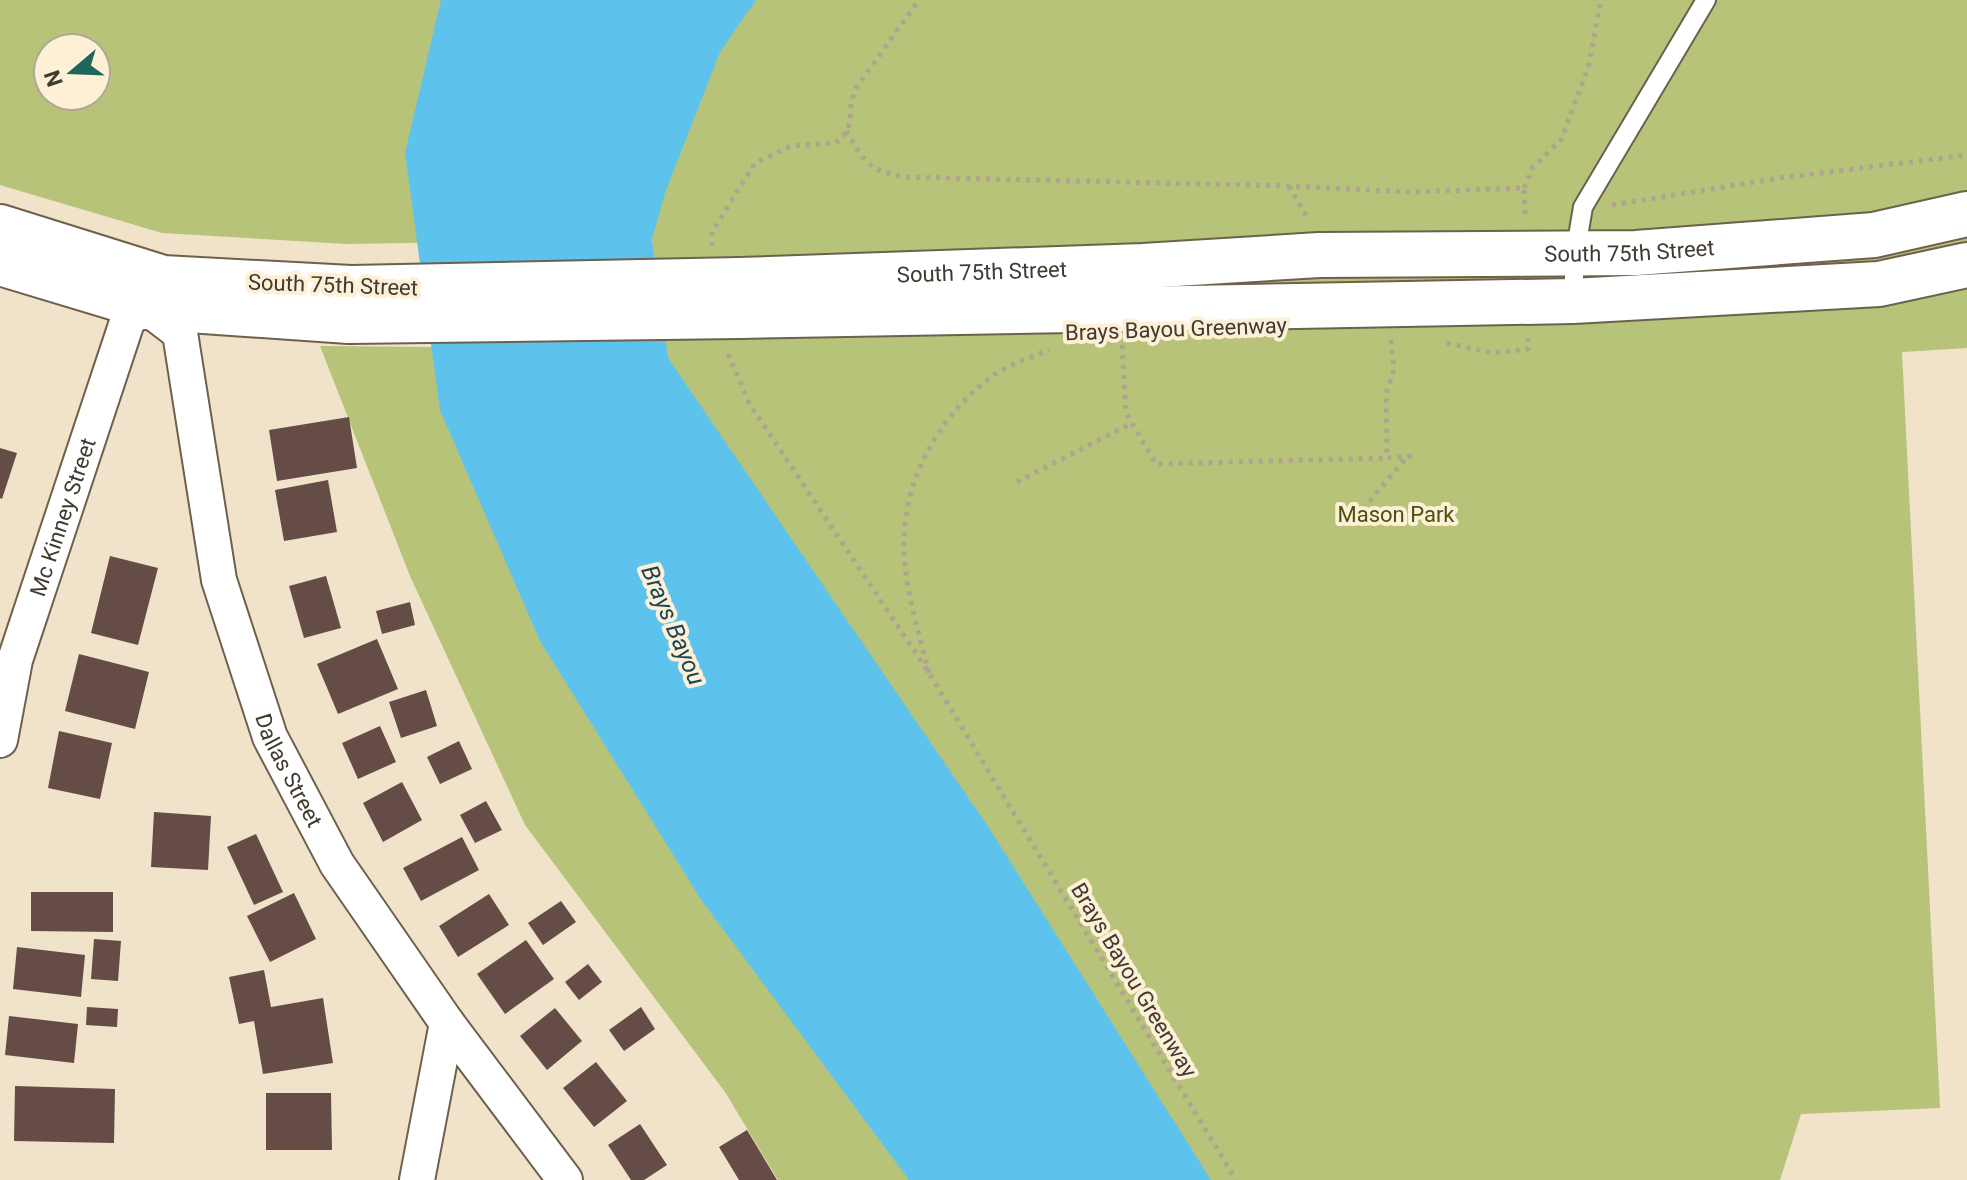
<svg xmlns="http://www.w3.org/2000/svg" width="1967" height="1180" font-family="Roboto,sans-serif">
<style>
.green{fill:#b6c379;fill-rule:evenodd}
.water{fill:#5dc3ed}
.building{fill:#654c47}
.lines{fill:none;stroke-linecap:round;stroke-linejoin:round}
.service-casing{stroke:#6d604c;stroke-width:22}
.minor-casing{stroke:#6d604c;stroke-width:38}
.secondary-casing{stroke:#6d604c;stroke-width:48}
.path{stroke:#afa391;stroke-width:5;stroke-dasharray:4 6;stroke-linecap:butt}
.service{stroke:#fff;stroke-width:18}
.minor{stroke:#fff;stroke-width:34}
.secondary{stroke:#fff;stroke-width:44}
.secondary-bridge-casing{stroke:#6d604c;stroke-width:48;stroke-linecap:butt}
.secondary-bridge{stroke:#fff;stroke-width:44}
.labels{text-anchor:middle;dominant-baseline:central;stroke-width:8;stroke-linejoin:round;paint-order:stroke}
.street-label{font-size:22px;fill:#403a31;stroke:#feefd7}
.park-label{font-size:22px;fill:#495111;stroke:#feefd7}
.water-label{font-size:24px;font-style:italic;fill:#184456;stroke:#feefd7}
</style>
<rect width="100%" height="100%" fill="#f1e2ca"/>
<path class="green" d="M0 0H1967V348L1902 352 1940 1108 1801 1114 1780 1180H778L725 1092 525 825 410 576 320 346 431 347 667 358 652 239 347 244 162 233 0 185ZM48 48H96V96H48Z"/>
<path class="water" d="M441 0H756L720 52 665 193 652 239 668 358 991 831 1211 1180H909L702 901 540 641 440 410 405 153Z"/>
<path class="building" d="M349 417 357 468 277 481 269 430Z
M0 448 17 453 2 499 0 498Z
M328 480 337 532 284 541 275 490Z
M110 556 158 568 138 645 91 633Z
M326 576 341 628 304 638 289 586Z
M410 602 415 625 382 634 376 611Z
M377 639 398 689 338 714 317 664Z
M79 654 149 672 135 729 65 711Z
M426 690 437 726 401 738 389 702Z
M380 726 396 762 358 779 342 743Z
M59 731 112 743 100 799 48 788Z
M459 741 472 769 440 784 427 757Z
M402 782 422 820 383 842 363 803Z
M486 801 502 830 475 843 460 815Z
M154 812 211 816 208 870 151 867Z
M256 834 283 892 254 905 227 847Z
M462 837 479 870 421 901 403 868Z
M31 892H113V932L31 931Z
M294 893 316 939 270 962 247 916Z
M489 894 509 925 458 957 439 926Z
M561 901 576 922 543 945 528 923Z
M94 939 121 941 118 981 91 979Z
M526 940 554 979 505 1014 477 974Z
M17 947 85 955 81 997 13 989Z
M588 964 602 982 579 1000 565 982Z
M264 970 271 1007 323 998 333 1063 263 1074 254 1021 239 1024 229 977Z
M87 1007 118 1009 117 1027 86 1025Z
M641 1007 655 1029 624 1051 609 1030Z
M555 1008 582 1041 547 1070 520 1036Z
M9 1016 78 1024 74 1063 5 1055Z
M596 1062 627 1101 594 1127 563 1088Z
M15 1086 115 1089 114 1143 14 1141Z
M266 1093H331L332 1150H266Z
M640 1124 667 1165 644 1180H631L608 1145Z
M747 1130 777 1180H739L719 1147Z"/>
<g class="lines">
<g class="service-casing">
<path id="service" d="M1573 301 1575 254 1583 207 1706 0"/>
</g>
<g class="minor-casing">
<g id="minor">
<path id="s1" d="M0 740 15 660 128 319 146 307 180 333 219 580 270 737 337 864 447 1023 565 1180"/>
<path d="M417 1180 447 1023"/>
</g>
</g>
<g class="secondary-casing">
<g id="secondary">
<path d="M0 227 163 278 351 288"/>
<path d="M0 263 146 307 349 321"/>
<path id="s2" d="M740 280 1143 266 1319 255 1636 253 1874 235 1967 214"/>
<path d="M740 316 1573 301 1879 284 1967 265"/>
</g>
</g>
<path class="path" d="M846 131C865 162 867 170 905 177L1288 186 1411 192 1524 188 1525 216
M1289 186 1308 219
M1524 188 1533 167 1561 140 1588 68 1601 0
M1612 205 1780 178 1967 155
M712 246V232L755 163 791 146 834 143 842 139 850 123 851 103 856 88 919 0
M1391 340 1394 369 1386 394 1387 458 1415 456
M1447 343 1492 353 1528 349V338
M1122 345 1126 413 1156 464 1387 458
M728 354 749 403 929 673 1236 1180
M1017 482 1132 423
M1363 509 1408 456
M929 673C918 629 902 581 904 535 907 473 943 411 994 375 1010 364 1031 357 1049 350"/>
<use href="#service" class="service"/>
<use href="#minor" class="minor"/>
<use href="#secondary" class="secondary"/>
<g class="secondary-bridge-casing">
<path id="secondary-bridge" d="M351 288 740 280
M349 321 740 316"/>
</g>
<use href="#secondary-bridge" class="secondary-bridge"/>
</g>
<g class="labels">
<g class="street-label">
<text stroke="none"><textPath href="#s2" startOffset="890">South 75th Street</textPath></text>
<text stroke="none"><textPath href="#s2" startOffset="242">South 75th Street</textPath></text>
<text transform="translate(333 285) rotate(2)">South 75th Street</text>
<text transform="translate(1176 329) rotate(-2)">Brays Bayou Greenway</text>
<text stroke="none"><textPath href="#s1" startOffset="232">Mc Kinney Street</textPath></text>
<text stroke="none"><textPath href="#s1" startOffset="958">Dallas Street</textPath></text>
<text transform="translate(1134 980) rotate(59)">Brays Bayou Greenway</text>
</g>
<g class="park-label">
<text x="1396" y="514">Mason Park</text>
</g>
<g class="water-label">
<text transform="translate(673 625) rotate(67)">Brays Bayou</text>
</g>
</g>
<g transform="translate(72 72) rotate(251)"><circle r="38" fill="#feefd7" stroke="#b2a795" stroke-width="2"/>
<path d="M0-6L14 30L0 20L-14 30Z" fill="#1c665c"/>
<text y="-12" font-size="22" font-weight="bold" text-anchor="middle" fill="#403a31">N</text>
</g>
</svg>
